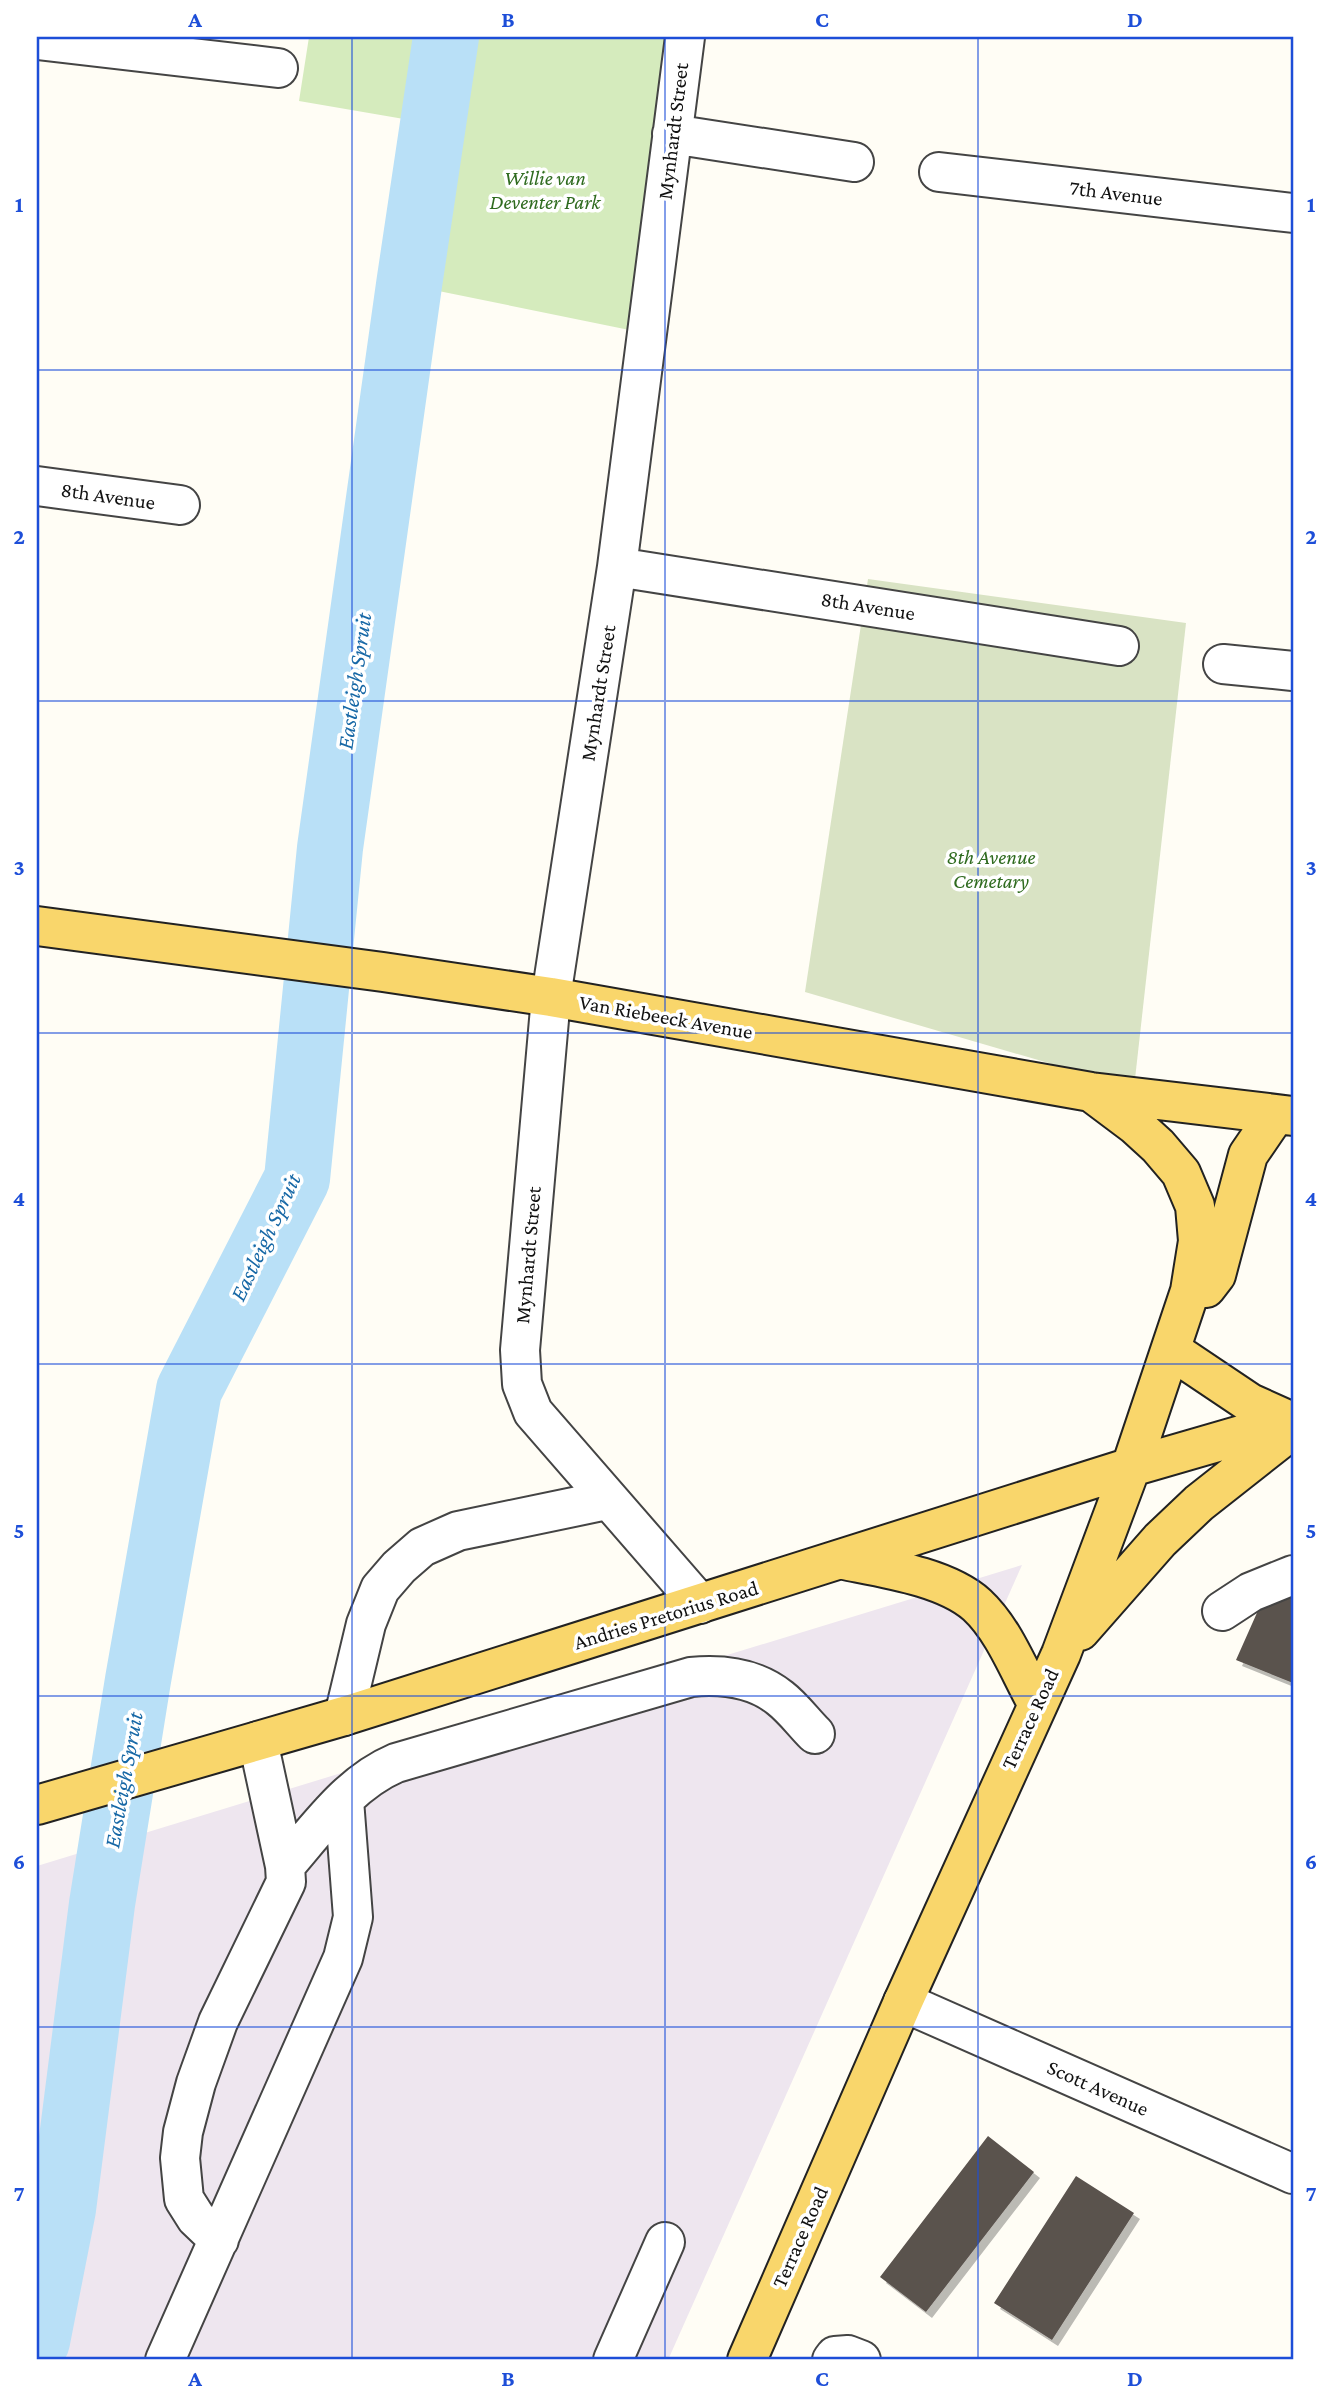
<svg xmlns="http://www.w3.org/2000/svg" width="1330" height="2397" font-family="'Crimson Pro',serif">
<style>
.industrial{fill:#eee6ef}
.green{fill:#d5ebbd}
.cemetery{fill:#d9e3c4}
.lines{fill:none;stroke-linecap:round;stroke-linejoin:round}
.river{stroke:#b9e0f7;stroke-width:66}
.building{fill:#5a524d;filter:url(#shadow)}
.minor-casing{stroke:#444;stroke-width:42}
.major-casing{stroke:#222;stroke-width:42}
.minor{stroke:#fff;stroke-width:38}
.major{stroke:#f9d66b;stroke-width:38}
.grid{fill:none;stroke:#1d4ed8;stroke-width:2;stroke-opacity:0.55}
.labels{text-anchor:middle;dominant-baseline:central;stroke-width:7;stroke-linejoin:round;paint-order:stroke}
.street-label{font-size:21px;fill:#111;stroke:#fff}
.park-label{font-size:21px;font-style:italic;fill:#2f6b1f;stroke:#fff}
.water-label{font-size:23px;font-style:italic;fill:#1768a6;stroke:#fff}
.neatline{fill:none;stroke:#1d4ed8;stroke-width:2.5}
.grid-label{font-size:23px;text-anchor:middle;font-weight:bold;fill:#1d4ed8}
</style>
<defs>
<filter id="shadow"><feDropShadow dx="6" dy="6" stdDeviation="0" flood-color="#0004"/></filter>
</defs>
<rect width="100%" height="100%" fill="#fffdf5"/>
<path class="industrial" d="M1022 1565 668 2360H37V1866Z"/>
<path class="green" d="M309 37H686L649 334 409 285 433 124 299 101Z"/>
<path class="cemetery" d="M868 579 1186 623 1134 1088 805 992Z"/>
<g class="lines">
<path class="river" d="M37 2341 63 2209 102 1904 138 1680 189 1390 297 1179 330 848 409 285 446 37"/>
</g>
<path class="building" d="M1293 1588V1683L1236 1660 1260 1606Z
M988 2136 1034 2172 926 2312 880 2277Z
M1076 2176 1134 2213 1052 2340 994 2303Z"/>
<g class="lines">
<g class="minor-casing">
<path id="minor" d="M685 37 617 567 551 997 520 1350 522 1384 533 1412 700 1604
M37 40 278 68
M672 134 854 162
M939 172 1293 213
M37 486 180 505
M617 567 1119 646
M1223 664 1293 671
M1222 1611 1251 1592 1293 1575
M344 1716 366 1624 380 1589 399 1567 422 1547 458 1531 607 1500
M285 1866C318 1828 349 1783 396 1763L691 1677C722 1674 755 1678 780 1698 793 1708 803 1722 815 1734
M903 2002 1293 2174
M219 2240 196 2218 184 2199 180 2158 183 2132 196 2083 218 2022 286 1882 285 1866 258 1741
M165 2360 343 1958 353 1917 344 1800
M613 2360 665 2242
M832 2360 835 2356 848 2355 861 2360"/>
</g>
<g class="major-casing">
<path id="major" d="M37 926 383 972 551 997 1091 1092 1293 1116
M1206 1288 1216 1275 1248 1155 1276 1114
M1171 1350 1250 1403 1290 1421
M844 1560C884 1568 946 1577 977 1605 1004 1630 1019 1671 1037 1703
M1080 1631 1160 1540 1199 1503 1293 1429
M37 1805 344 1716 1131 1467 1293 1420
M747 2360 903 2002 1061 1654 1131 1467 1190 1291 1198 1241 1195 1206 1181 1173 1158 1146 1135 1125 1091 1092"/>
</g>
<use href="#minor" class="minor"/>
<use href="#major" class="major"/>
</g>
<path class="grid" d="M352 37V2360M665 37V2360M978 37V2360M37 370H1293M37 701H1293M37 1033H1293M37 1364H1293M37 1696H1293M37 2027H1293"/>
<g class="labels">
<g class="street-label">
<text transform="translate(673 131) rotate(-83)">Mynhardt Street</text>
<text transform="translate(1116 193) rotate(7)">7th Avenue</text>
<text transform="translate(108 496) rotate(8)">8th Avenue</text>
<text transform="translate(868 606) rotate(9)">8th Avenue</text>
<text transform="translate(598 693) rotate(-81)">Mynhardt Street</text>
<text transform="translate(666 1017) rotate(10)">Van Riebeeck Avenue</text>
<text transform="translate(528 1255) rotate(-85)">Mynhardt Street</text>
<text transform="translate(666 1615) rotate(-17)">Andries Pretorius Road</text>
<text transform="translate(1030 1719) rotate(-65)">Terrace Road</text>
<text transform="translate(1098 2088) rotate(24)">Scott Avenue</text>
<text transform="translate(800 2237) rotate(-66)">Terrace Road</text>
</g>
<g class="park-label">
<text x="545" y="178">Willie van<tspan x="545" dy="24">Deventer Park</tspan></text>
<text x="991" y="857">8th Avenue<tspan x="991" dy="24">Cemetary</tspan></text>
</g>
<g class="water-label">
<text transform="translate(354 681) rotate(-82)">Eastleigh Spruit</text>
<text transform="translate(265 1237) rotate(-65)">Eastleigh Spruit</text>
<text transform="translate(123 1780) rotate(-80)">Eastleigh Spruit</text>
</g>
</g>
<rect width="1330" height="2397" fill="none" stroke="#ffffff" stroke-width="77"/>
<rect x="38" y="38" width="1254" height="2320" class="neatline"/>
<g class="grid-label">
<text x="195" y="27">A</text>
<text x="508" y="27">B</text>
<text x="822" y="27">C</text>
<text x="1135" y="27">D</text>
<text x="19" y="212">1</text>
<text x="1311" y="212">1</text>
<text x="19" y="544">2</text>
<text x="1311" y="544">2</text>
<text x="19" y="875">3</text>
<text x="1311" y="875">3</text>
<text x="19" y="1206">4</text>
<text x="1311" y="1206">4</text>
<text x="19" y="1538">5</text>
<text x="1311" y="1538">5</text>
<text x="19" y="1869">6</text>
<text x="1311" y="1869">6</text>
<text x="19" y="2201">7</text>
<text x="1311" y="2201">7</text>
<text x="195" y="2386">A</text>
<text x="508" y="2386">B</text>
<text x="822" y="2386">C</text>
<text x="1135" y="2386">D</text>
</g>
</svg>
